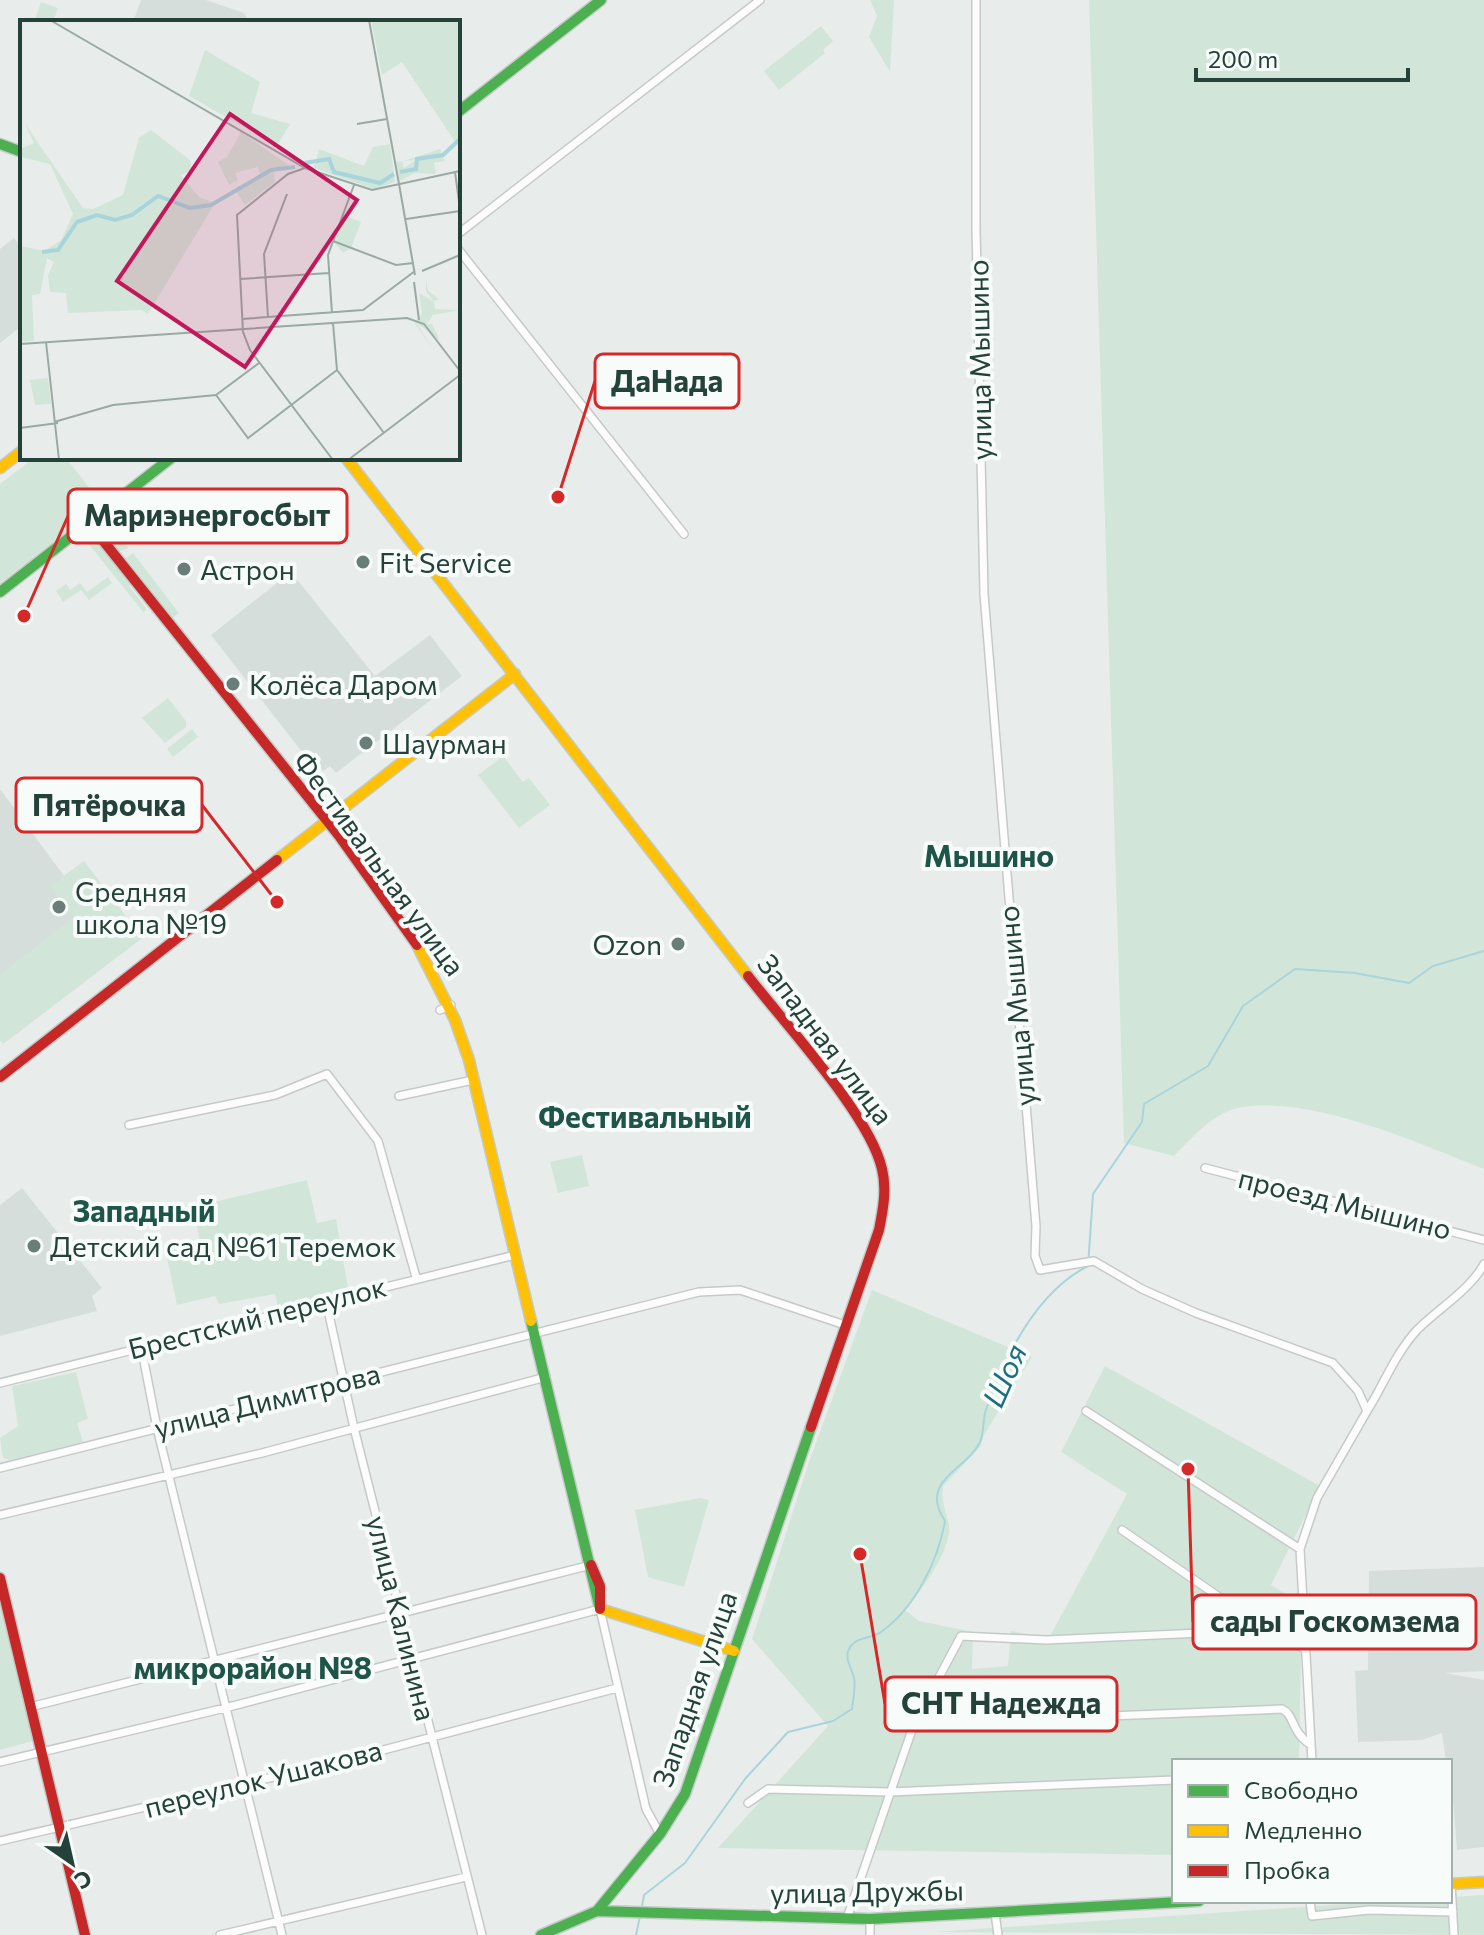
<svg xmlns="http://www.w3.org/2000/svg" width="1484" height="1935" font-family="Commissioner,sans-serif">
<style>
.built{fill:#d6dedb}
.green{fill:#d1e6d8}
.lines{fill:none;stroke-linecap:round;stroke-linejoin:round}
.stream{stroke:#a9d4db;stroke-width:2}
.street-casing{stroke:#c5cac8;stroke-width:10}
.fast-casing{stroke:#c3cbc8;stroke-width:13}
.slow-casing{stroke:#c3cbc8;stroke-width:13}
.jam-casing{stroke:#c3cbc8;stroke-width:13}
.street{stroke:#fcfcfc;stroke-width:7}
.fast{stroke:#4caf50;stroke-width:10}
.slow{stroke:#ffc107;stroke-width:10}
.jam{stroke:#c62828;stroke-width:10}
.poi-dot{fill:#697e78;stroke:#f7fbf9;stroke-width:3}
.labels{text-anchor:middle;dominant-baseline:central;stroke-width:8;stroke-linejoin:round;paint-order:stroke}
.street-label{font-size:28px;fill:#24423a;stroke:#f7fbf9}
.poi-label{font-size:28px;fill:#24423a;stroke:#f7fbf9;text-anchor:start}
.neighbourhood-label{font-size:30px;font-weight:bold;fill:#1f5548;stroke:#f7fbf9}
.water-label{font-size:30px;font-style:italic;fill:#1c6f80;stroke:#f7fbf9}
.inset-river{fill:none;stroke:#a9d4db;stroke-width:4}
.inset-road{fill:none;stroke:#9aa9a4;stroke-width:2}
.view{fill:#c2185b;fill-opacity:0.15;stroke:#c2185b;stroke-width:4}
.inset-edge{fill:none;stroke:#24423a;stroke-width:4}
.leader{fill:none;stroke:#d62828;stroke-width:3}
.callout-dot{fill:#d62828;stroke:#f7fbf9;stroke-width:3}
.callout{fill:#f7fbf9;stroke:#d62828;stroke-width:3}
.callout-label{font-size:30px;text-anchor:middle;font-weight:bold;fill:#24423a}
</style>
<rect width="100%" height="100%" fill="#e8edeb"/>
<path class="built" d="M141 0H206L244 13 250 22H133Z
M14 238 22 248V326L0 343V249Z
M291 572 375 676 430 635 462 676 336 773 330 766 323 771 309 753 305 756 211 635Z
M0 789 64 876 84 861 142 938 3 1044 0 1040Z
M22 1188 102 1288 92 1296 97 1311 0 1336V1205Z
M1484 1567V1671L1445 1673 1484 1680V1847L1457 1850 1450 1761H1446L1442 1733 1422 1740 1358 1742 1355 1671 1368 1670 1369 1571Z"/>
<path class="green" d="M870 0H894L890 72 869 37 877 16Z
M1089 0H1484V1169C1418 1143 1314 1096 1243 1107 1214 1111 1193 1137 1174 1156L1124 1143Z
M41 2 58 8 53 22H34Z
M821 26 833 41 823 50 825 53 779 90 764 71Z
M34 458H66L102 504 0 583V484Z
M109 523 128 547 127 549 119 551 102 529Z
M95 536 133 583 129 586 146 608 144 613 87 542Z
M133 553 179 613 173 618 126 558Z
M108 577 112 583 89 600 81 590 63 602 56 591 66 584 70 590 80 583 87 592Z
M168 698 186 721V727L165 743 142 718Z
M192 729 198 737 173 757 167 749Z
M503 756 523 782 529 778 550 805 519 828 478 775Z
M84 861 142 938 3 1044 0 1040V975L74 917 51 887Z
M582 1155 589 1186 558 1193 550 1162Z
M307 1180 317 1223 336 1219 349 1293 278 1308 275 1294 219 1304 215 1296 177 1305 165 1248 200 1241 193 1207Z
M872 1290 1032 1357 984 1435 981 1446 943 1486C940 1506 951 1520 949 1534 943 1563 922 1588 905 1610L919 1621 973 1632 972 1669 1008 1666 1011 1631 1049 1638 1127 1494 1061 1452 1105 1366 1320 1486 1271 1585 1295 1600 1301 1644 1299 1761H1174V1855L718 1848 828 1726 752 1639 809 1462Z
M76 1372 88 1419 77 1423 83 1442 9 1460 3 1458 0 1438 18 1426 12 1386Z
M700 1498 709 1500 684 1587 648 1577 635 1510Z
M0 1591 33 1741 0 1750Z
M1484 1895V1935L934 1932 1391 1901H1450V1897Z"/>
<g class="lines">
<path class="stream" d="M642 1906 644 1895 685 1863 745 1779 788 1732 833 1721 852 1709C853 1699 856 1688 854 1678 852 1668 844 1659 849 1649 855 1636 872 1639 881 1632 915 1608 938 1561 945 1521 918 1480 966 1471 980 1442 985 1430 982 1418 987 1407 1006 1354 1037 1292 1088 1266L1093 1194 1142 1122 1144 1104 1208 1066 1243 1006 1295 969 1355 973 1409 983 1433 966 1484 951
M636 1935 640 1916"/>
<g class="street-casing">
<path id="street" d="M976 0V228L984 594 1036 1226 1035 1256 1040 1270 1094 1261 1142 1289 1196 1313 1333 1363 1358 1391 1367 1411 1317 1498 1300 1549 1312 1761
M458 234 760 0
M458 249 684 534
M440 1010 451 1005
M399 1096 473 1080
M129 1125 275 1095 327 1074 378 1141 416 1277
M1205 1168 1484 1240
M326 1301 354 1428 482 1935
M141 1346 157 1428 282 1935
M0 1383 515 1255
M1086 1411 1300 1549
M1367 1411C1384 1384 1395 1354 1417 1330 1438 1309 1471 1289 1484 1264
M0 1468 699 1292 740 1290 845 1325
M0 1515 262 1453 546 1377
M1122 1530 1267 1630
M30 1707 591 1565
M914 1724 1282 1709C1295 1715 1290 1731 1311 1745
M0 1762 225 1708 600 1609 646 1809 660 1834
M748 1803 768 1789 890 1792 1174 1780
M0 1841 342 1761 617 1688
M1451 1884 1454 1935
M1310 1901 1312 1916 1369 1910 1453 1912
M995 1913 998 1935
M847 1918 914 1724 961 1636 1046 1640 1267 1630 1303 1648
M870 1919V1935
M220 1935 466 1877"/>
</g>
<g class="fast-casing">
<path id="fast" d="M458 112 601 0
M0 144 22 152
M0 592 171 458
M531 1321 600 1609
M597 1911 870 1919 1199 1901
M541 1935 597 1911 660 1834 685 1794 811 1427"/>
</g>
<g class="slow-casing">
<path id="slow" d="M346 458 748 976
M0 468 22 451
M277 860 515 674
M417 945 455 1020 469 1060 531 1321
M600 1609 734 1651
M1450 1884 1484 1882"/>
</g>
<g class="jam-casing">
<path id="jam" d="M89 523 340 837 417 945
M748 976C784 1023 870 1115 882 1169 887 1189 883 1210 879 1230L811 1427
M0 1077 277 860
M591 1565 600 1586V1609
M0 1578 85 1935"/>
</g>
<use href="#street" class="street"/>
<use href="#fast" class="fast"/>
<use href="#slow" class="slow"/>
<use href="#jam" class="jam"/>
</g>
<g class="poi-dot">
<circle cx="363" cy="562" r="8"/>
<circle cx="184" cy="569" r="8"/>
<circle cx="233" cy="684" r="8"/>
<circle cx="366" cy="743" r="8"/>
<circle cx="59" cy="907" r="8"/>
<circle cx="678" cy="944" r="8"/>
<circle cx="34" cy="1246" r="8"/>
</g>
<g class="labels">
<g class="street-label">
<text transform="translate(979 360) rotate(-91)">улица Мышино</text>
<text transform="translate(380 863) rotate(54)">Фестивальная улица</text>
<text transform="translate(1016 1006) rotate(-95)">улица Мышино</text>
<text transform="translate(826 1039) rotate(53)">Западная улица</text>
<text transform="translate(1345 1203) rotate(14)">проезд Мышино</text>
<text transform="translate(257 1317) rotate(-14)">Брестский переулок</text>
<text transform="translate(267 1400) rotate(-14)">улица Димитрова</text>
<text transform="translate(402 1618) rotate(76)">улица Калинина</text>
<text transform="translate(694 1689) rotate(-71)">Западная улица</text>
<text transform="translate(263 1778) rotate(-14)">переулок Ушакова</text>
<text transform="translate(867 1891) rotate(-1)">улица Дружбы</text>
</g>
<g class="poi-label">
<text x="379" y="562">Fit Service</text>
<text x="200" y="569">Астрон</text>
<text x="249" y="684">Колёса Даром</text>
<text x="382" y="743">Шаурман</text>
<text x="75" y="891">Средняя<tspan x="75" dy="32">школа №19</tspan></text>
<text x="662" y="944" text-anchor="end">Ozon</text>
<text x="50" y="1246">Детский сад №61 Теремок</text>
</g>
<g class="neighbourhood-label">
<text x="989" y="854">Мышино</text>
<text x="645" y="1115">Фестивальный</text>
<text x="144" y="1209">Западный</text>
<text x="253" y="1666">микрорайон №8</text>
</g>
<g class="water-label">
<text transform="translate(1003 1375) rotate(-66)">Шоя</text>
</g>
</g>
<g transform="translate(20 20)">
<rect width="440" height="440" fill="#e8edeb"/>
<path d="M351 0H440V129L382 42 362 55ZM185 30 240 62 231 93 270 104 257 126 169 76ZM5 104 63 188 73 189 103 175 119 118 131 110 170 140 172 150 161 155 179 177 195 183 128 294 122 290 48 293 46 273 30 272 28 255 34 242 27 238 20 274 12 275 14 321 0 322V226L25 231 41 220 53 194 30 144 0 137V129L14 123ZM221 112 270 146 254 150 255 162 225 185 215 170 240 156 238 147 215 153 218 160 209 165 198 142 207 137ZM370 124 375 162 354 169 294 148 299 129 344 146 353 127ZM420 129 425 141 414 143 416 154 395 153 380 161 376 142 382 141 384 148 396 140 383 141ZM323 195 341 202 331 228 323 233 313 221ZM406 258 408 271 419 279 414 281 415 289 440 290 413 295 408 303 406 297 407 304H412L420 321 396 302 414 331 394 302 402 294 399 273 414 282 406 271ZM28 358 31 384 15 385 10 360Z" fill="#d1e6d8"/>
<path class="inset-river" d="M284 143 309 139 314 152 360 163 374 154M380 152 396 149 397 139 423 135 440 119M22 232 38 230 57 202 77 195 95 200 112 195 138 176 170 188 191 185 251 150 275 147"/>
<path class="inset-road" d="M30 0 285 148 352 170 440 151M349 0 379 164M337 104 367 99M285 148 268 154 217 195 223 312 230 330 313 440M435 152 440 189M379 164 395 255M386 199 440 191M313 221 376 245 393 243M402 251 440 235M220 259 309 253M394 262 399 300M312 293 308 235 334 165M248 297 244 234 267 174M222 299 343 290 395 251M313 303 317 350 364 413M26 322 39 440M0 324 387 298 404 304 440 351M196 375 228 418 317 350M196 375 239 343M34 402 93 385 196 375M0 408 38 403M328 440 440 355"/>
<path class="view" d="M210 94 337 180 225 347 97 261Z"/>
<rect width="440" height="440" class="inset-edge"/>
</g>
<path class="leader" d="M558 497L595 381M24 616L68 516M277 902L202 805M1188 1469L1193 1622M860 1554L885 1704"/>
<g class="callout-dot">
<circle cx="558" cy="497" r="8"/>
<circle cx="24" cy="616" r="8"/>
<circle cx="277" cy="902" r="8"/>
<circle cx="1188" cy="1469" r="8"/>
<circle cx="860" cy="1554" r="8"/>
</g>
<g class="callout">
<rect x="595" y="354" width="144" height="54" rx="8"/>
<rect x="68" y="489" width="279" height="54" rx="8"/>
<rect x="16" y="778" width="186" height="54" rx="8"/>
<rect x="1193" y="1595" width="283" height="54" rx="8"/>
<rect x="885" y="1677" width="232" height="54" rx="8"/>
</g>
<g class="callout-label">
<text x="667" y="392">ДаНада</text>
<text x="207" y="526">Мариэнергосбыт</text>
<text x="109" y="816">Пятёрочка</text>
<text x="1335" y="1632">сады Госкомзема</text>
<text x="1001" y="1714">СНТ Надежда</text>
</g>
<rect x="1172" y="1759" width="280" height="144" fill="#f7fbf9" stroke="#a3b1ad" stroke-width="2"/>
<rect x="1188" y="1785" width="40" height="12" fill="#4caf50" stroke="#a3b1ad" stroke-width="2"/>
<text x="1244" y="1799" font-size="24" fill="#24423a">Свободно</text>
<rect x="1188" y="1825" width="40" height="12" fill="#ffc107" stroke="#a3b1ad" stroke-width="2"/>
<text x="1244" y="1839" font-size="24" fill="#24423a">Медленно</text>
<rect x="1188" y="1865" width="40" height="12" fill="#c62828" stroke="#a3b1ad" stroke-width="2"/>
<text x="1244" y="1879" font-size="24" fill="#24423a">Пробка</text>
<g transform="translate(72 1863) rotate(146)" stroke="#f7fbf9" stroke-width="6" paint-order="stroke">
<path d="M0-6L14 30L0 20L-14 30Z" fill="#24423a"/>
<text y="-12" font-size="22" font-weight="bold" text-anchor="middle" fill="#24423a">С</text>
</g>
<path d="M1196 68v12h212v-12" fill="none" stroke="#24423a" stroke-width="4"/>
<text x="1208" y="68" font-size="24" fill="#24423a" stroke="#f7fbf9" stroke-width="6" paint-order="stroke">200 m</text>
</svg>
